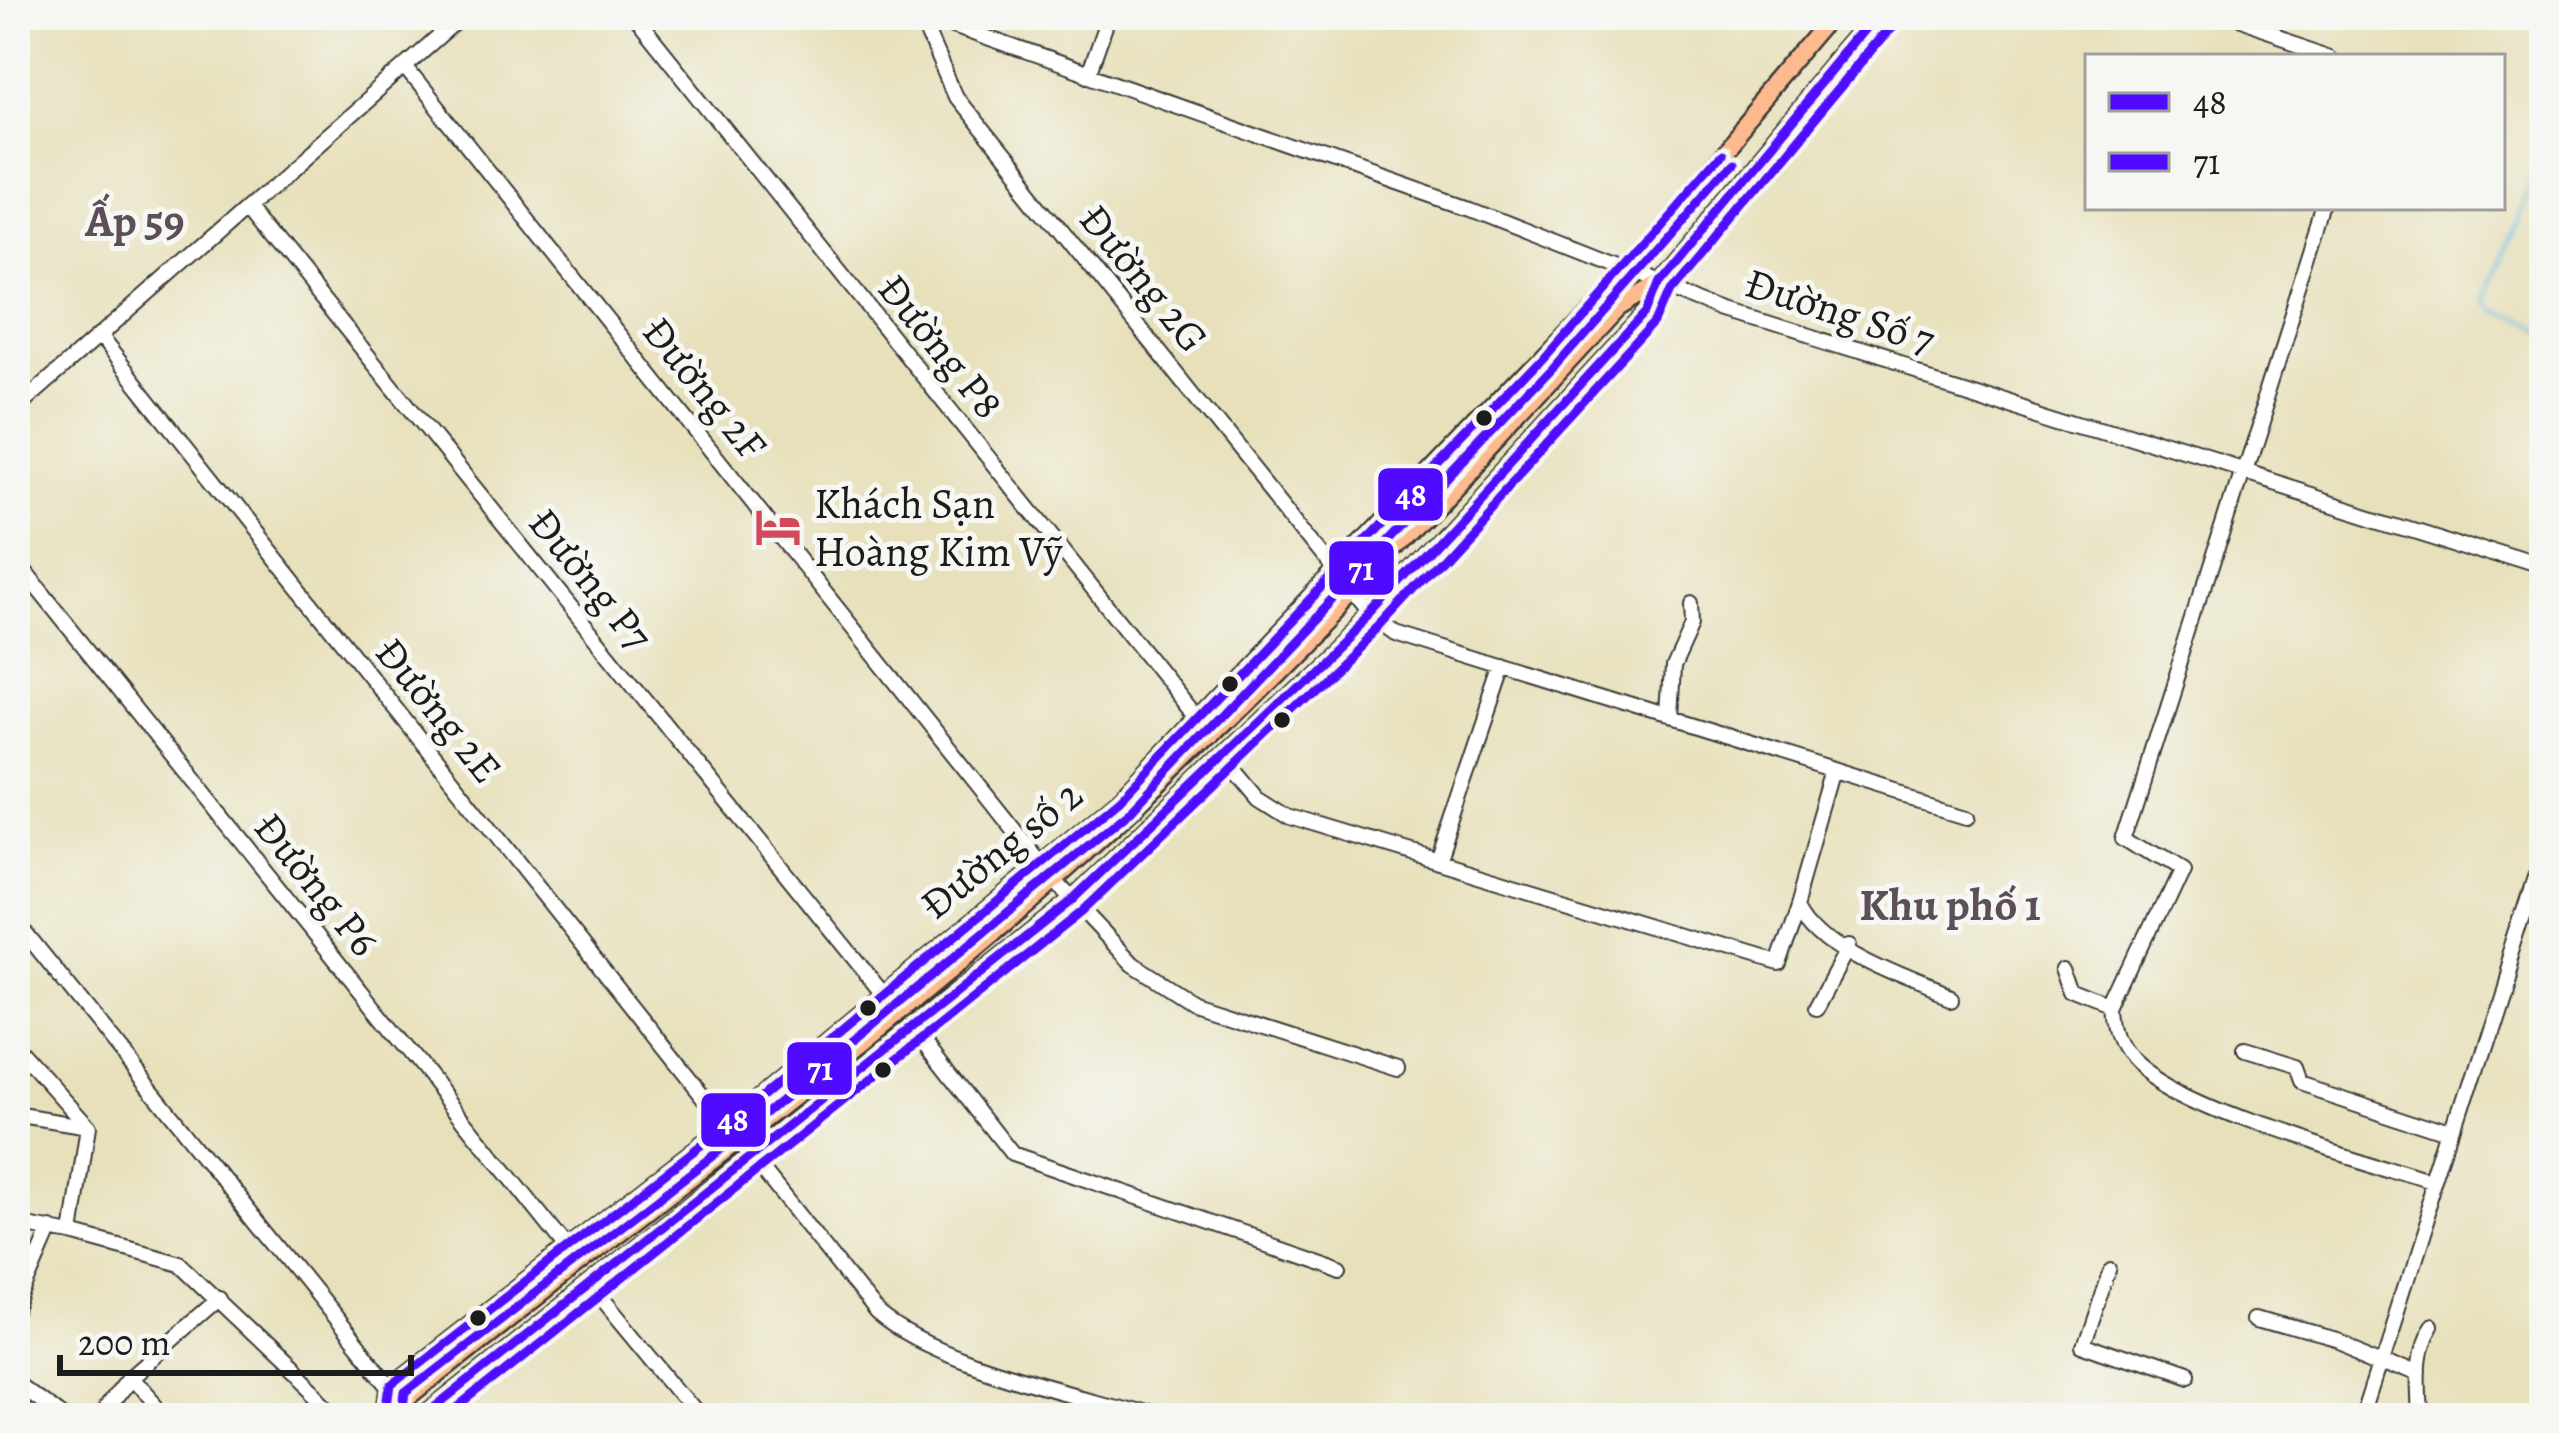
<svg xmlns="http://www.w3.org/2000/svg" width="2559" height="1433" font-family="Alegreya,serif">
<style>
.lines{fill:none;stroke-linecap:round;stroke-linejoin:round}
.stream{stroke:#6bbde7;stroke-width:3}
.minor-casing{stroke:#3a3934;stroke-width:18}
.major-casing{stroke:#3a3934;stroke-width:21}
.minor{stroke:#fff;stroke-width:14}
.major{stroke:#fcba8e;stroke-width:16}
.bus-1-casing{stroke:#f6f6f2;stroke-width:18}
.bus-2-casing{stroke:#f6f6f2;stroke-width:18}
.bus-1{stroke:#4f0aff;stroke-width:9}
.bus-2{stroke:#4f0aff;stroke-width:9}
.bus-dot{fill:#1c1c1c;stroke:#f6f6f2;stroke-width:4.5}
.labels{text-anchor:middle;dominant-baseline:central;stroke-width:10;stroke-linejoin:round;paint-order:stroke}
.street-label{font-size:42px;fill:#1c1c1c;stroke:#f6f6f2}
.poi-label{font-size:42px;fill:#1c1c1c;stroke:#f6f6f2;text-anchor:start}
.neighbourhood-label{font-size:45px;font-weight:bold;fill:#5d4e58;stroke:#f6f6f2}
.line-badge{stroke:#f6f6f2;stroke-width:4.5}
.badge-label{font-size:33px;text-anchor:middle;font-weight:bold;fill:#fff}
</style>
<rect width="100%" height="100%" fill="#f6f6f2"/>
<filter id="ink" filterUnits="userSpaceOnUse"><feTurbulence type="fractalNoise" baseFrequency=".00833" numOctaves="2"/><feDisplacementMap in="SourceGraphic" scale="24" xChannelSelector="R" yChannelSelector="G"/><feConvolveMatrix kernelMatrix="1 2 1 2 8 2 1 2 1" color-interpolation-filters="sRGB"/></filter>
<filter id="wash" filterUnits="userSpaceOnUse"><feTurbulence type="fractalNoise" baseFrequency=".004" numOctaves="4" result="noise"/><feDisplacementMap in="SourceGraphic" scale="48" xChannelSelector="R" yChannelSelector="G"/><feGaussianBlur stdDeviation="2.7" result="paint"/><feColorMatrix in="noise" values="0 0 0 0 0 0 0 0 0 0 0 0 0 0 0 0 0 1.4 0 .05"/><feComposite in="paint" operator="in"/></filter>
<g filter="url(#wash)">
<rect width="100%" height="100%" fill="#e7e0ba"/>
<g class="lines">
<path class="stream" d="M2544 128 2483 305 2492 316 2544 338"/>
</g>
</g>
<g filter="url(#ink)">
<g class="lines">
<g class="minor-casing">
<path id="minor" d="M634 15 1211 736
M919 15 955 97 1370 615 1396 634 1966 811
M922 15 1469 208 1729 311 2544 567
M2210 15 2336 57
M405 67 1054 880 1133 964 1192 1002 1398 1068
M1088 74 1109 15
M247 206 883 994
M2328 207 2126 838 2179 871 2115 1009C2116 1029 2120 1045 2134 1060 2181 1111 2366 1160 2437 1182
M99 336 876 1313C936 1366 1079 1393 1158 1418
M15 410 464 15
M15 560 568 1249
M1670 719 1673 664 1692 622 1691 603
M1224 754 1260 797 1290 816 1779 964 1800 902
M1838 771 1800 902C1822 949 1905 977 1951 996
M1438 861 1504 667
M15 920 416 1418
M2069 968 2078 994 2115 1009
M1817 1004 1849 944
M914 1029 1012 1154 1339 1266
M15 1045 88 1127 72 1234
M2245 1051 2297 1067 2302 1081 2454 1131
M15 1115 88 1127
M15 1224 72 1234 181 1264 343 1418
M2109 1263 2082 1344 2185 1380
M592 1286 701 1418
M15 1312 51 1229
M2259 1318 2334 1340 2420 1375
M15 1382 63 1418
M105 1408 129 1377
M166 1418 129 1377 220 1298
M2363 1418 2544 852
M2421 1418C2420 1389 2415 1354 2432 1329"/>
</g>
<g class="major-casing">
<path id="major" d="M388 1414 392 1385 727 1125 1120 799 1625 268 1840 15
M385 1417C608 1236 843 1069 1057 878 1256 700 1437 505 1617 309L1658 284
M423 1418 1071 901 1370 615 1647 313 1659 283 1882 15"/>
</g>
<use href="#minor" class="minor"/>
<use href="#major" class="major"/>
<g class="bus-1-casing">
<path id="bus-1" d="M388 1414 392 1385 727 1125 1120 799 1542 357 1721 153
M423 1418 1071 901 1370 615 1647 313 1659 283 1882 15"/>
</g>
<g class="bus-2-casing">
<path id="bus-2" d="M403 1416 406 1393 737 1137 1130 811 1553 367 1732 163
M447 1418 1081 912 1380 626 1658 323 1672 291 1894 25"/>
</g>
<use href="#bus-1" class="bus-1"/>
<use href="#bus-2" class="bus-2"/>
</g>
</g>
<defs>
<g id="hotel-bare" transform="scale(3.6)"><path d="M-6-4.5h1.5V1H6V5H4.5V3h-9V5H-6ZM-4 0a1.8 1.8 0 1 1 3.6 0ZM.5 0V-2.5h3Q6-2.5 6 0Z" fill="#d1495b" stroke="#f6f6f2" stroke-width="2.5" paint-order="stroke"/></g>
</defs>
<g fill-rule="evenodd">
<use href="#hotel-bare" x="778" y="527"/>
</g>
<g class="bus-dot">
<circle cx="1484" cy="418" r="10"/>
<circle cx="1230" cy="684" r="10"/>
<circle cx="1282" cy="720" r="10"/>
<circle cx="868" cy="1008" r="10"/>
<circle cx="883" cy="1070" r="10"/>
<circle cx="478" cy="1318" r="10"/>
</g>
<g class="labels">
<g class="street-label">
<text transform="translate(1144 278) rotate(51)">Đường 2G</text>
<text transform="translate(1840 311) rotate(18)">Đường Số 7</text>
<text transform="translate(941 346) rotate(51)">Đường P8</text>
<text transform="translate(705 388) rotate(51)">Đường 2F</text>
<text transform="translate(591 579) rotate(51)">Đường P7</text>
<text transform="translate(439 710) rotate(51)">Đường 2E</text>
<text transform="translate(1001 849) rotate(-39)">Đường số 2</text>
<text transform="translate(317 884) rotate(51)">Đường P6</text>
</g>
<g class="poi-label">
<text x="814" y="503">Khách Sạn<tspan x="814" dy="48">Hoàng Kim Vỹ</tspan></text>
</g>
<g class="neighbourhood-label">
<text x="135" y="221">Ấp 59</text>
<text x="1950" y="905">Khu phố 1</text>
</g>
</g>
<g class="line-badge">
<rect x="1376" y="466" width="69" height="57" rx="12" fill="#4f0aff"/>
<rect x="1327" y="539" width="69" height="58" rx="12" fill="#4f0aff"/>
<rect x="785" y="1040" width="69" height="57" rx="12" fill="#4f0aff"/>
<rect x="699" y="1091" width="69" height="58" rx="12" fill="#4f0aff"/>
</g>
<g class="badge-label">
<text x="1411" y="506">48</text>
<text x="1361" y="580">71</text>
<text x="820" y="1080">71</text>
<text x="733" y="1131">48</text>
</g>
<rect width="2559" height="1433" fill="none" stroke="#f6f6f2" stroke-width="60"/>
<rect x="2085" y="54" width="420" height="156" fill="#f6f6f2" stroke="#9f9f9c" stroke-width="3"/>
<rect x="2109" y="93" width="60" height="18" fill="#4f0aff" stroke="#9f9f9c" stroke-width="3"/>
<text x="2193" y="114" font-size="36" fill="#1c1c1c">48</text>
<rect x="2109" y="153" width="60" height="18" fill="#4f0aff" stroke="#9f9f9c" stroke-width="3"/>
<text x="2193" y="174" font-size="36" fill="#1c1c1c">71</text>
<path d="M60 1355v18h351v-18" fill="none" stroke="#1c1c1c" stroke-width="6"/>
<text x="78" y="1355" font-size="36" fill="#1c1c1c" stroke="#f6f6f2" stroke-width="9" paint-order="stroke">200 m</text>
</svg>
